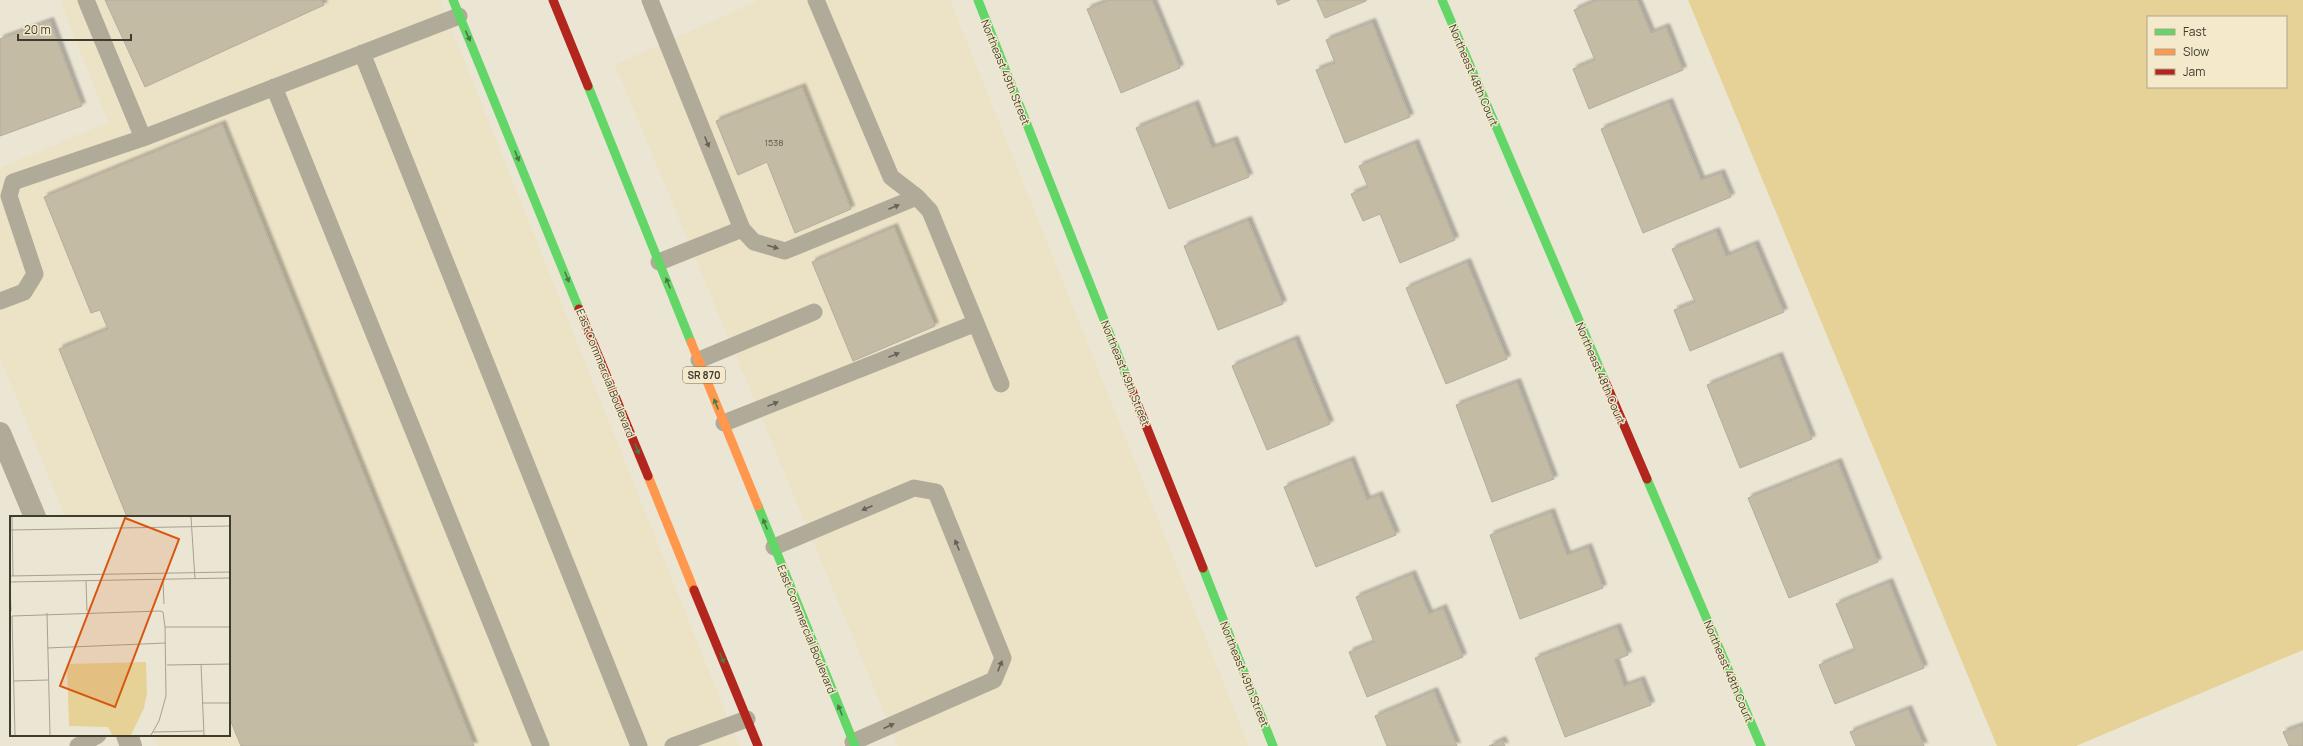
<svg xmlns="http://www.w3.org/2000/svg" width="2303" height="746" font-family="Manrope,sans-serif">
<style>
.built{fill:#ece2c6}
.water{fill:#e6d296;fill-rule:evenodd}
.building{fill:#c3bba4;stroke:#b2ada0;filter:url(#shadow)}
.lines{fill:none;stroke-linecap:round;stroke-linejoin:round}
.lane{stroke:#b0aa98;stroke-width:17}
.street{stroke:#b0aa98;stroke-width:22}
.fast{stroke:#63d668;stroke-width:9}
.slow{stroke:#ff974d;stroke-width:9}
.jam{stroke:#b3261e;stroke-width:9}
.oneway{fill:#4d7946}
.oneway2{fill:#676254}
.labels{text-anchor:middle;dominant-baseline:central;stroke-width:3;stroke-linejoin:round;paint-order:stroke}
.number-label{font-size:9px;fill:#605b4c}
.shield{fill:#f4eacb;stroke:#75705e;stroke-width:1}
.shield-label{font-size:10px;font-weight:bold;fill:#3f3b2f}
.street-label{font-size:11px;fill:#3f3b2f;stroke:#f4eacb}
.inset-road{fill:none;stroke:#a6a192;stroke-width:1}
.view{fill:#d75610;fill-opacity:0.15;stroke:#d75610;stroke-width:2}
.inset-edge{fill:none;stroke:#3f3b2f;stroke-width:2}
</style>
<defs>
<filter id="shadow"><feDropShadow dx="3.5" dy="-3.5" stdDeviation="1" flood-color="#0004"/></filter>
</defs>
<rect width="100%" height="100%" fill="#ebe5d4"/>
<path class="built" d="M60 0H440L739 746H158L153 735H229V517H65L0 357V168L108 122Z
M759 0H950L1249 746H898L615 65Z"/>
<path class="water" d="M1688 0H2303V650L2076 746H1997ZM2148 17H2286V87H2148Z"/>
<path class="building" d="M105 0H321L324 5 145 87Z
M1110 0H1152L1180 68 1121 93 1087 9Z
M1276 0H1290L1278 5Z
M1317 0H1366V1L1325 18Z
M1597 0H1637L1651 33 1666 27 1683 70 1589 109 1573 69 1595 60 1574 10Z
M50 21 82 106 0 136V39Z
M1372 22 1410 117 1345 143 1316 70 1335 63 1326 40Z
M802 87 851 209 795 233 767 162 738 175 716 121Z
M1669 102 1701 180 1721 173 1731 197 1643 233 1601 129Z
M1195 104 1212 148 1234 140 1249 177 1169 209 1136 128Z
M222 124 474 746H241L229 717V517H127L59 349 108 329 100 310 91 313 44 197Z
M1415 143 1455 240 1400 263 1380 214 1363 221 1351 194 1368 187 1359 166Z
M1248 220 1283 304 1218 330 1184 246Z
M894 227 935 326 853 361 812 262Z
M1716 231 1726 256 1755 244 1784 312 1690 351 1674 310 1695 302 1672 249Z
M1467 262 1507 359 1446 384 1406 288Z
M1295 339 1330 424 1267 450 1232 366Z
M1779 356 1812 439 1740 468 1707 385Z
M1517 382 1554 479 1492 502 1456 405Z
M1351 460 1367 500 1379 495 1396 535 1316 567 1284 487Z
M1838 462 1878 562 1789 598 1748 498Z
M1551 512 1567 555 1588 547 1603 588 1520 619 1490 535Z
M1412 574 1429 614 1443 608 1463 657 1367 697 1349 652 1374 642 1356 597Z
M1889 582 1924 668 1835 704 1819 665 1855 650 1836 604Z
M1617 627 1628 655 1615 660 1624 686 1641 680 1651 705 1565 737 1535 658Z
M1434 691 1457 746H1387L1375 716Z
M1908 709 1924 746H1856L1850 732Z
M2303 725V746H2289L2283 732Z
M1502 740 1505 746H1489Z"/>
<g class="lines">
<path class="lane" d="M86 0 143 138 459 16
M650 0 742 229 754 242 785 251 917 197
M816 0 891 177 917 197 930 211 1001 384
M362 53 639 746
M274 87 541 746
M659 262 742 229
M0 301 24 292 35 274 9 196 13 182 143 138
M699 360 814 312
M724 423 976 323
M774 547 914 488 936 492 1003 658 994 680 853 742
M78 746 98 735
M673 746 747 719"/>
<path class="street" d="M0 433 35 517
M127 735 131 746"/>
<path class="fast" d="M453 0 579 309
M978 0 1127 378
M1442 0 1605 381
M588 86 691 342
M1647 479 1761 746
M758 506 855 746
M1203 568 1273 746"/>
<path class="slow" d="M691 342 758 506
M648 476 694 590"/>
<path class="jam" d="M553 0 588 86
M579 309 648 476
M1127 378 1203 568
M1605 381 1647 479
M694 590 758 746"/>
</g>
<defs><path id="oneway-solid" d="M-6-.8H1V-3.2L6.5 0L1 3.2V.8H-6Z"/></defs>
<g class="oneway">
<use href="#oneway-solid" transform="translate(468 36) rotate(65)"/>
<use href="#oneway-solid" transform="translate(517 156) rotate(68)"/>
<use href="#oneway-solid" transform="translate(567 277) rotate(68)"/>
<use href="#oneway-solid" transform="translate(668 283) rotate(-112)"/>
<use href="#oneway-solid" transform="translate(716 404) rotate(-112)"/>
<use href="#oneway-solid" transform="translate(637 449) rotate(68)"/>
<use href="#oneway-solid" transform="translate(765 524) rotate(-112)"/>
<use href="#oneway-solid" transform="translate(722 658) rotate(68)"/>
<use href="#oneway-solid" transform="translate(840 710) rotate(-112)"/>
</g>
<g class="oneway2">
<use href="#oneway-solid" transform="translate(707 142) rotate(68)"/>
<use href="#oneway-solid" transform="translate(894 207) rotate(-23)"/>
<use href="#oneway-solid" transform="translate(773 247) rotate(16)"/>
<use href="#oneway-solid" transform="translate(894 355) rotate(-22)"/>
<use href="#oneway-solid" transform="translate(773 404) rotate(-22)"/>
<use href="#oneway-solid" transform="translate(867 508) rotate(157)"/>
<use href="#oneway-solid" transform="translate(957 545) rotate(-112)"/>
<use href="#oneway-solid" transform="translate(1000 666) rotate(-68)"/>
<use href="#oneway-solid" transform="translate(889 726) rotate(-24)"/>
</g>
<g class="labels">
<g class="number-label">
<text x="774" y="142">1538</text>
</g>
<rect class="shield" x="683" y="367" width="42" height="16" rx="3"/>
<g class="shield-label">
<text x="704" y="375">SR 870</text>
</g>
<g class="street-label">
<text transform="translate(1006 72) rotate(68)">Northeast 49th Street</text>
<text transform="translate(1474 75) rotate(67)">Northeast 48th Court</text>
<text transform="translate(606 373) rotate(68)">East Commercial Boulevard</text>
<text transform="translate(1126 373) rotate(68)">Northeast 49th Street</text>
<text transform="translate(1601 373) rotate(67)">Northeast 48th Court</text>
<text transform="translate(807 629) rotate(68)">East Commercial Boulevard</text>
<text transform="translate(1729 671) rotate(67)">Northeast 48th Court</text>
<text transform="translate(1245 674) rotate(68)">Northeast 49th Street</text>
</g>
</g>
<g transform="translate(10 516)">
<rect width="220" height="220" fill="#ebe5d4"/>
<path d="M136 146 137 177 134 192 121 219H102L98 211 59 210 57 148Z" fill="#e6d296"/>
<path class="inset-road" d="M2 1 3 60M181 1 185 63M1 14 220 10M0 60 220 56M153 64 154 88M76 65 77 95M0 66 220 62M0 68 1 95M37 97 40 219M155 111H220M37 132 156 127M191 148 194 219M157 149 220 148M3 165 38 164M192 187H220M143 216 193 215M5 219 2 100 150 95 153 96 155 111 156 180 149 205 141 219"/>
<path class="view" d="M115 2 169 23 105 191 50 170Z"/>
<rect width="220" height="220" class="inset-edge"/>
</g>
<rect x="2147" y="16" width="140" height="72" fill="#f4eacb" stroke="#aca48d"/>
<rect x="2155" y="29" width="20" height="6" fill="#63d668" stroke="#aca48d"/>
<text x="2183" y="36" font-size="12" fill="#3f3b2f">Fast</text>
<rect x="2155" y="49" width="20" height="6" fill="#ff974d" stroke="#aca48d"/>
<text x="2183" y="56" font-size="12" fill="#3f3b2f">Slow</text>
<rect x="2155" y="69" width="20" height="6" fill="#b3261e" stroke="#aca48d"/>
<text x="2183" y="76" font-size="12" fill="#3f3b2f">Jam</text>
<path d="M18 34v6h113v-6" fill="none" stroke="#3f3b2f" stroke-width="2"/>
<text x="24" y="34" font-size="12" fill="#3f3b2f" stroke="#f4eacb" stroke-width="3" paint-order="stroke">20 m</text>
</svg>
